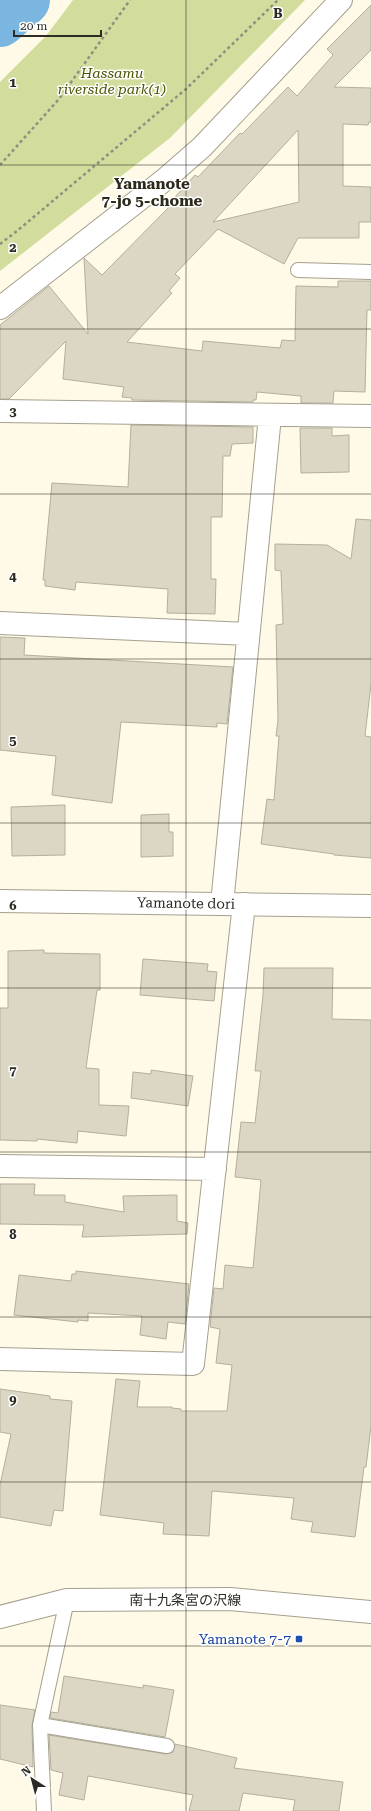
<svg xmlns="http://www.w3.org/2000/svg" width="371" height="1811" font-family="'Roboto Serif','Noto Sans JP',serif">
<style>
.green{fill:#d2dc9c}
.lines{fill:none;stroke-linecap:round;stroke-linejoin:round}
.river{stroke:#7ab6e0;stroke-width:52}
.building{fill:#dcd7c4;stroke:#b3af9c;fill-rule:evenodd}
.lane-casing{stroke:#a5a08e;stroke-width:16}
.street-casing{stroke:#a5a08e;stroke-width:24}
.secondary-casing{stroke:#a5a08e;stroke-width:24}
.primary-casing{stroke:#a5a08e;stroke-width:24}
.path{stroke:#918e81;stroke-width:2.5;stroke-dasharray:3 3;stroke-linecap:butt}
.lane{stroke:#fff;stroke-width:14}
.street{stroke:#fff;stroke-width:22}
.secondary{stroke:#fff;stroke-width:22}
.primary{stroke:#fff;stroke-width:22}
.grid{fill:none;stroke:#2d2b24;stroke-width:1;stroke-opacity:0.55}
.transit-dot{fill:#1a4fb4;stroke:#fff;stroke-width:1.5}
.labels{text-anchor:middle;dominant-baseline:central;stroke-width:3;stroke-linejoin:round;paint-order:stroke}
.park-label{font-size:14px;font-style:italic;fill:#4d5404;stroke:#fff}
.street-label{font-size:14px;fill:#2d2b24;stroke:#fff}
.transit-label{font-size:14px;fill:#164399;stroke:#fff;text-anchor:end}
.neighbourhood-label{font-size:15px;font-weight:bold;fill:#2d2a1b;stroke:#fff}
.grid-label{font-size:13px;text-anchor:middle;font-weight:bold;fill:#2d2b24;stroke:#fff;stroke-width:3;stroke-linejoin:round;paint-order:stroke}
</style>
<rect width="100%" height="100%" fill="#fffae7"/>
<path class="green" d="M73 0H305L170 138 0 271V82L46 36Z"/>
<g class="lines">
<path class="river" d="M0 21 24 0"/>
</g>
<path class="building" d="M371 5V50L334 87 371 88V122H369L368 125 343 124V186L371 187V222H359V238H298L284 264 218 229 175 274 180 278 169 291 172 293 127 342 202 351 203 341 280 348 282 340 295 341 296 286 338 287V281H371V310H367L365 392 334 391 333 403H301V396L257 392 256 400H253V402L132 400V398L122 397 124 387 63 379 66 341 9 399H0V325L49 286 88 334 84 258 102 275 177 199 175 197 195 175 198 177 240 133 242 134 288 87 297 96 333 55 327 49ZM298 130 299 202 213 222Z
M131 425 253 427V443L232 444 230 456H223L222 517H211V579H216L215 614 167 613 168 589 76 582 75 590 45 586V580H43L52 483 128 487Z
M300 428H332V436L349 435V472L301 473Z
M356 519 371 520V684L365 736 371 737V858L334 855V854L261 844 267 799 274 800 279 736H276L278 720 276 625 283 624 281 571 275 570V544L327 545 351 559Z
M0 637 25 638 24 655 233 667 227 724 217 723V727L121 722 112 803 52 795 56 756 0 750Z
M65 805V855L12 856 11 807Z
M169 814V832H173V856L141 857V815Z
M44 950V953L100 954V990H97L86 1068 99 1069V1105L129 1106 126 1136 78 1131 77 1143 37 1139V1141L0 1140V1008H8V951Z
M143 959 208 964 207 971 217 972 214 1001 140 995Z
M264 968H333L332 1019 371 1020V1426L366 1467H364L355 1537 311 1532 313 1522 291 1519 294 1498 212 1491 209 1536 163 1534 164 1523 100 1515 116 1379 140 1381 137 1407H172V1408L181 1409V1411H227L232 1365 216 1363 220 1329 210 1327 214 1288 223 1289 225 1265 253 1268 261 1180 235 1177 241 1122 255 1123 261 1071H255L263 995Z
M151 1070 193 1076 188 1106 131 1098 133 1072 151 1074Z
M0 1184H35L34 1195H65V1202L124 1212 123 1196 177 1195V1221L188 1223 187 1234 82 1237 84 1225 0 1224Z
M76 1271 189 1284 185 1324 168 1322 166 1339 140 1335 142 1316 88 1313V1321L78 1320V1322L14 1315 19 1275 71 1281 72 1274H76Z
M0 1389 50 1396V1399L72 1401 63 1511 54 1510 51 1526 0 1517V1485L11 1434 0 1432Z
M64 1676 143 1688V1685L174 1690 165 1737 50 1718 51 1712 58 1713Z
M0 1705 35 1710 32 1725 33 1767 0 1759Z
M49 1735 166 1754 173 1752 175 1744 237 1758 234 1768 343 1782 339 1811H293L295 1800 243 1793 239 1811H189L193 1795 88 1776 84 1800 59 1795 63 1773 51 1770Z"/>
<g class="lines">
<g class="lane-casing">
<path id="lane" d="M298 270 371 272
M40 1725 167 1746
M44 1811 40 1725 67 1600"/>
</g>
<g class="street-casing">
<path id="street" d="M0 308 163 181 202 147 341 0
M0 411 371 416
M0 623 248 634
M222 904 270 416
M0 1166 215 1169
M0 1359 193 1364 244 904"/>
</g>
<g class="secondary-casing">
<path id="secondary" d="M0 901 371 906"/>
</g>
<g class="primary-casing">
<path id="primary" d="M0 1617 67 1600 230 1599 371 1612"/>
</g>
<path class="path" d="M0 165 59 99 130 0
M0 244 17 231 186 89 278 0"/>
<use href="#lane" class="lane"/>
<use href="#street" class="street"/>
<use href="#secondary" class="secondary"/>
<use href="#primary" class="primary"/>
</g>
<path class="grid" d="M186 0V1811M0 165H371M0 329H371M0 494H371M0 659H371M0 823H371M0 988H371M0 1152H371M0 1317H371M0 1482H371M0 1646H371"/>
<rect class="transit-dot" x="295" y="1635" width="8" height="8" rx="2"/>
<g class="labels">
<g class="park-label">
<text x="112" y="73">Hassamu<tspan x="112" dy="16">riverside park(1)</tspan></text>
</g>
<g class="street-label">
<text transform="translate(186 903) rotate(1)">Yamanote dori</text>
<text x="185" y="1600">南十九条宮の沢線</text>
</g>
<g class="transit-label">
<text x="291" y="1639">Yamanote 7-7</text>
</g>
<g class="neighbourhood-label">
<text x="152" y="184">Yamanote<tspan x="152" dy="17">7-jo 5-chome</tspan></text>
</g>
</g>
<g class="grid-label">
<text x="278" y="18">B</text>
<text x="13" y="87">1</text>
<text x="13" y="252">2</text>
<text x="13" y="416">3</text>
<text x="13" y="581">4</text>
<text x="13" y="745">5</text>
<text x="13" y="910">6</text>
<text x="13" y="1075">7</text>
<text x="13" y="1239">8</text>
<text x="13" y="1404">9</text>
</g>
<g transform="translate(32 1779) rotate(324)" stroke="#ffffff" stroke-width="3" paint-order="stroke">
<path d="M0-3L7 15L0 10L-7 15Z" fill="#2d2b24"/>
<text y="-6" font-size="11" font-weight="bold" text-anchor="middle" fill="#2d2b24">N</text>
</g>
<path d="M14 30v6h87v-6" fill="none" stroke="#2d2b24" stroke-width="2"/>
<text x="20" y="30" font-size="12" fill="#2d2b24" stroke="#ffffff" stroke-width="3" paint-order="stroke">20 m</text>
</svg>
